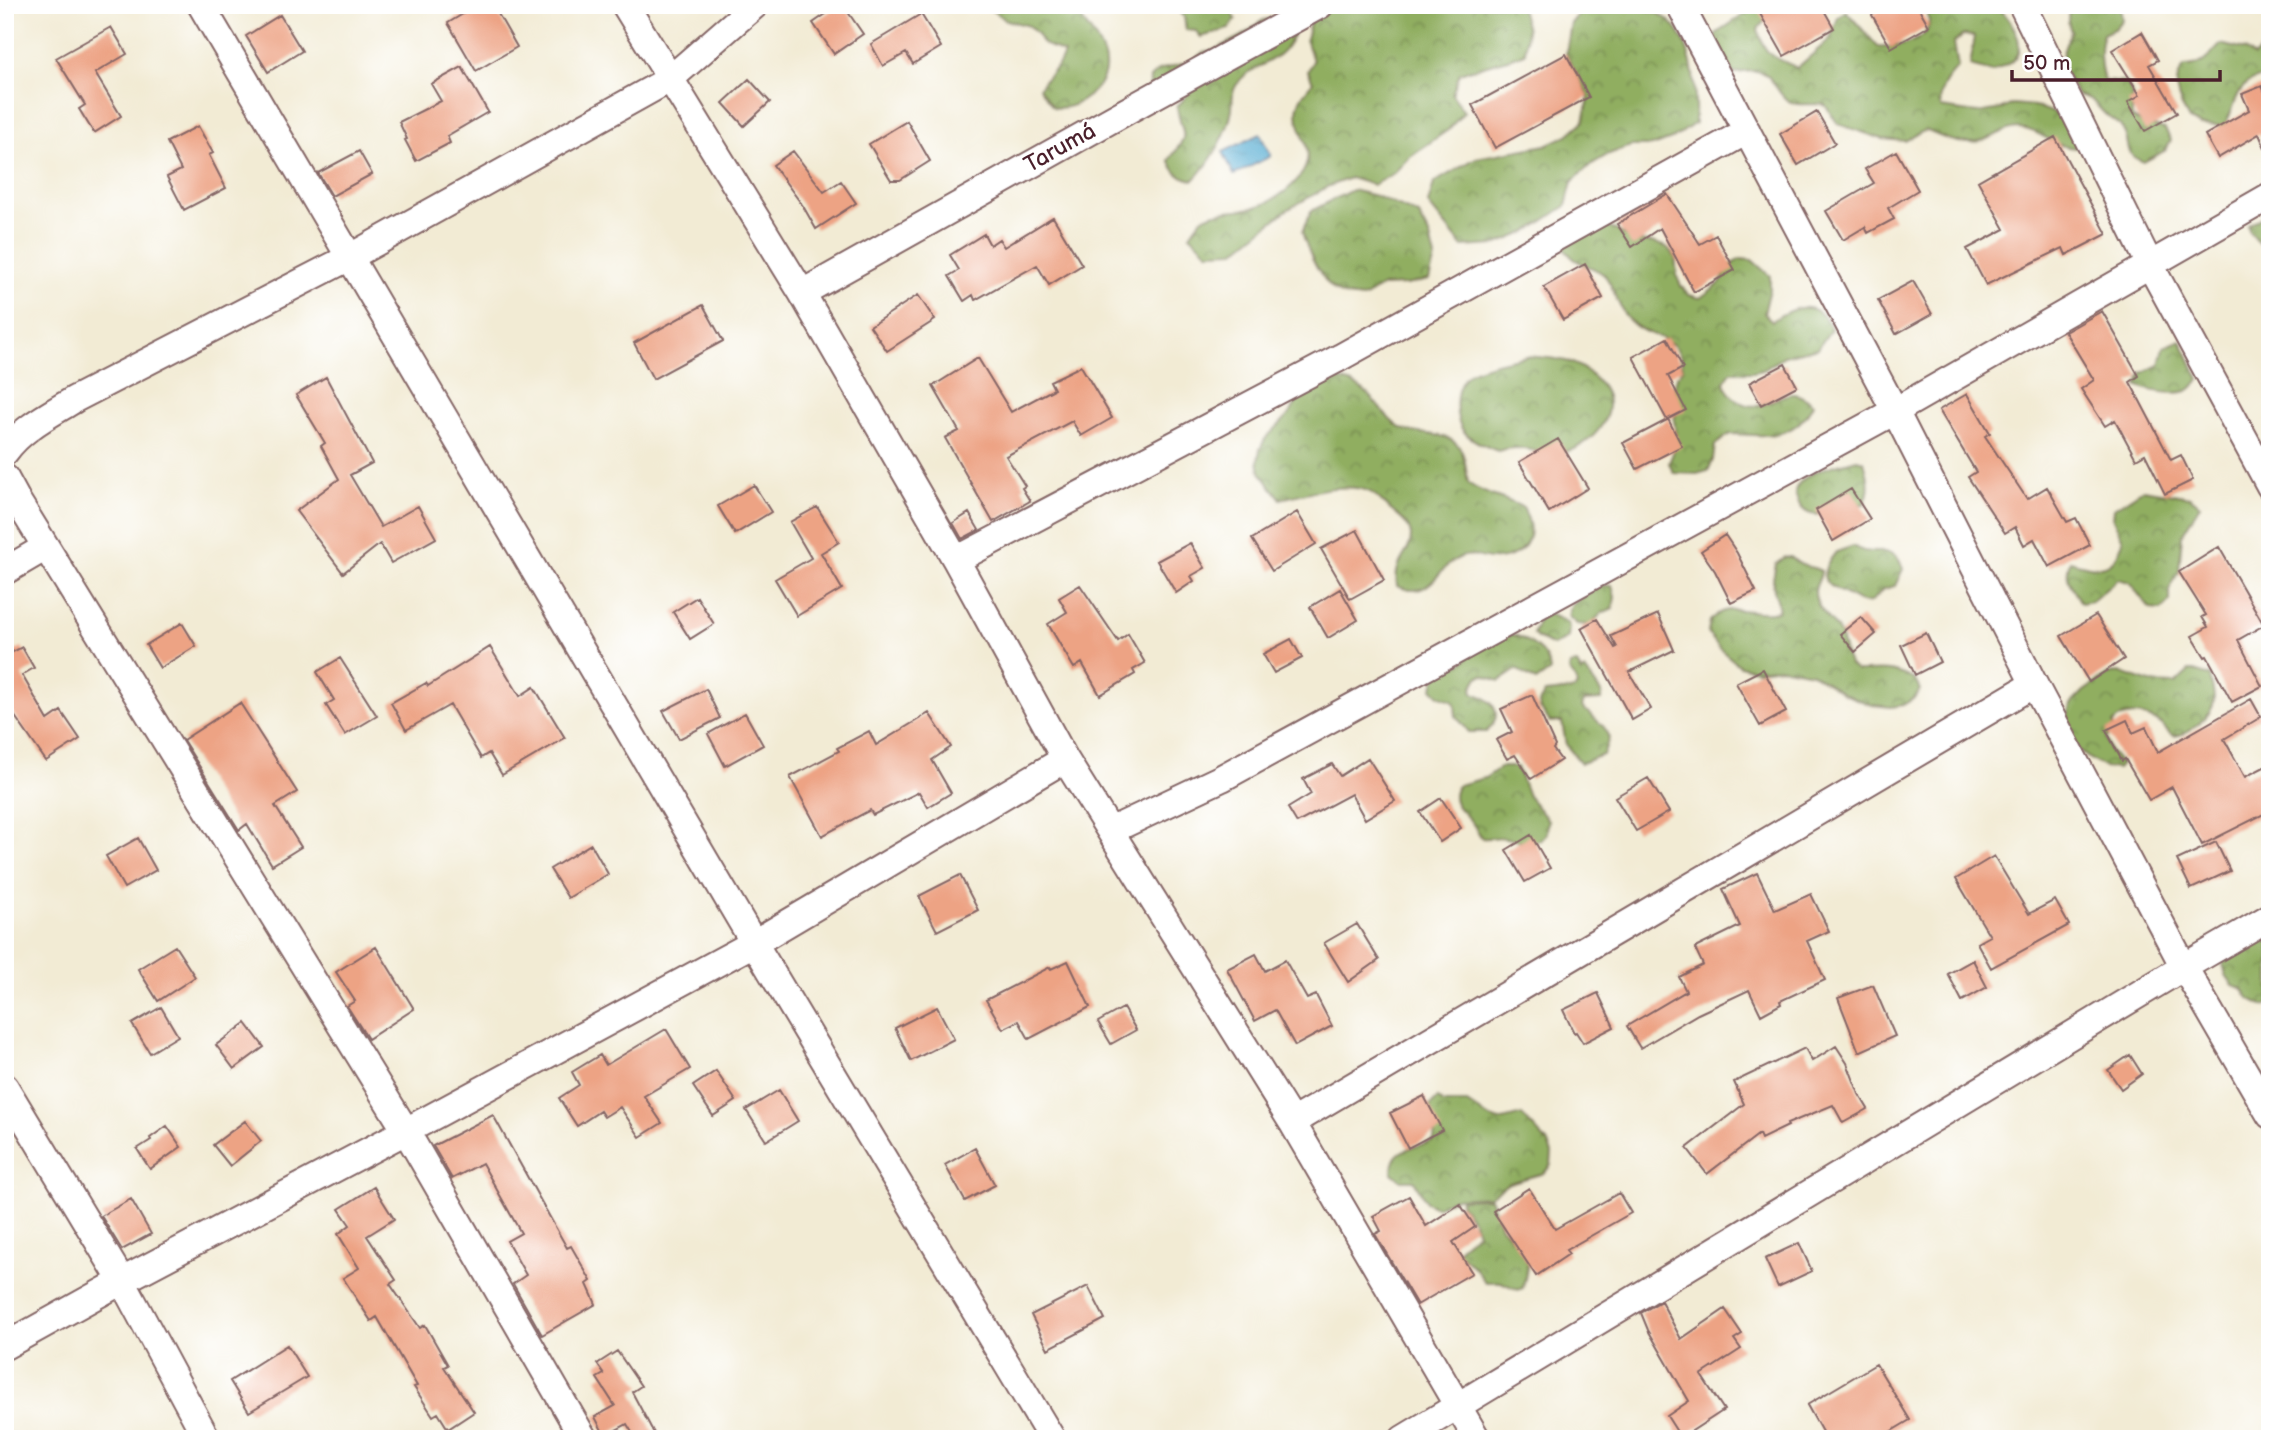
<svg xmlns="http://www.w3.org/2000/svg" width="2275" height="1444" font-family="'Balsamiq Sans',sans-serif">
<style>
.forest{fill:url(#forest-crowns);stroke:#6d6646;stroke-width:2}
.water{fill:url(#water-ripples);stroke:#4f667e;stroke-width:2}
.building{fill:#eda384}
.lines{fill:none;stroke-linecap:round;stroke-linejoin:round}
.minor-casing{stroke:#856666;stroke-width:30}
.minor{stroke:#fff;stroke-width:26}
.labels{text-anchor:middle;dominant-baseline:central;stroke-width:5;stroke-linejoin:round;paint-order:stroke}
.street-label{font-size:23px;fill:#4a1f2b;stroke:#fff}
</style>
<defs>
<pattern id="forest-crowns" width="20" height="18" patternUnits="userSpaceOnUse" patternTransform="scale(1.75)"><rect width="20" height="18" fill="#90ae61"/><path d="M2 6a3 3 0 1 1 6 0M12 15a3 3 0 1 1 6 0" fill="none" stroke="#788d50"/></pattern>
<pattern id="water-ripples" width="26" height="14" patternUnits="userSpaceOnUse" patternTransform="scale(1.75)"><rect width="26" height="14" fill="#54acd1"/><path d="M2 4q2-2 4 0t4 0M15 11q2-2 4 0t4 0" fill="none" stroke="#488baa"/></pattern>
</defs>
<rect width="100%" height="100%" fill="#fff"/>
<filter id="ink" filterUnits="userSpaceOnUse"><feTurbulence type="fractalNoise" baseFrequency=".0143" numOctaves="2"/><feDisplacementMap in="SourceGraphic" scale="14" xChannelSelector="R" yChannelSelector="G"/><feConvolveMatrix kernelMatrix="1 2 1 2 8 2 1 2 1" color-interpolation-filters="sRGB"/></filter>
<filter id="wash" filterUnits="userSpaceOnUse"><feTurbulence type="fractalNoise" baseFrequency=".00686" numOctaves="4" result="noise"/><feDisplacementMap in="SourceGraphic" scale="28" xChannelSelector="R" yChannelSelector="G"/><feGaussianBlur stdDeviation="1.57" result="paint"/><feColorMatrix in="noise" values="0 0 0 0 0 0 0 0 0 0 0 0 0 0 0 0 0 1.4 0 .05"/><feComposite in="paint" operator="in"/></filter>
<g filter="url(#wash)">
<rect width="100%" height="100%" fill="#f2ebd4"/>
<path class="forest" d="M984 5H1072C1088 32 1128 65 1088 96 1077 105 1066 110 1053 107L1039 88C1047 74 1060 68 1064 53L1043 44 1037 34 1029 26 1006 20Z
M1175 5H1226L1236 19 1229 29 1201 37 1196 31 1186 30 1184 17Z
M1326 5H1520L1527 29 1525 53C1503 62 1482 65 1460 73L1452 94 1464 112 1448 130 1409 157 1394 173 1373 185 1350 178 1329 186 1287 210 1235 251 1208 252 1190 235C1194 230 1198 222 1203 218 1213 211 1233 211 1245 209 1266 207 1292 190 1303 172 1319 145 1288 125 1300 100 1303 93 1309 87 1313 82L1308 71 1313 61 1306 39 1313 11Z
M1631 5C1641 9 1655 11 1663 16 1695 38 1696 88 1695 123L1674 138 1653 146H1631L1609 154 1589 166 1572 182 1566 206 1527 232 1495 245 1463 247 1428 204 1434 183 1476 158 1546 145 1568 135 1584 121 1589 97 1566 54 1571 23 1586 6Z
M1759 5 1766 19 1758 29C1764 58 1775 56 1797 68L1830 39 1838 18 1846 11 1878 47C1894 48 1929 43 1929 22 1929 16 1926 10 1925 5H1997C2009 19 2030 43 2012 61 2007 66 1997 69 1992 72L1970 66 1975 36 1963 35 1954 43 1958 67C1946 80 1938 90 1941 108L1977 113 2002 109 2013 104 2035 106 2069 118 2083 138 2076 148C2055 148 2044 133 2025 129 2007 125 1994 139 1978 142 1959 146 1942 137 1925 130L1905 141 1882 139 1838 124 1825 105C1813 102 1798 108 1787 100 1775 91 1772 71 1755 71 1748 71 1740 73 1733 73L1713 47 1716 35 1724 28Z
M2069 5H2120L2122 20 2114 29 2103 34C2098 48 2100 67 2104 81L2127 83 2132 94V117L2142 123 2165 129 2171 140 2166 150 2144 162C2120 154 2134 143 2121 127 2117 121 2109 118 2104 113 2092 101 2095 99 2077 95 2060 63 2056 66 2071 32L2068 21Z
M1274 18 1289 24 1293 35C1281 66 1252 62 1237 84 1231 93 1233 99 1232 109 1229 132 1210 164 1194 180 1180 178 1175 173 1169 160 1192 130 1182 139 1177 107L1193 88 1149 90 1150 78 1159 70 1193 61 1202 53 1214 50 1245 34 1263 20Z
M2265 38H2270V75C2231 83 2241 99 2224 126L2201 125 2189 120C2179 102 2170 85 2184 67 2202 67 2209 57 2221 44L2245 50 2254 57 2261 49Z
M1352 190 1376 196 1419 215 1430 237 1435 258 1429 280 1406 285 1383 286 1363 298C1357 297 1347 297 1341 294 1322 285 1308 251 1302 232L1311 211Z
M2270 212V241L2260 244 2249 231 2248 225Z
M1594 223 1616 230 1632 240 1655 243 1667 247 1675 257 1677 275 1681 286 1689 295 1700 298 1719 284 1731 265 1740 259 1752 260 1770 276V289L1764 313 1772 321C1794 305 1819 299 1831 329L1818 348 1784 356 1765 369 1754 372H1731L1724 382C1729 398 1744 409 1762 405 1773 402 1782 393 1794 394 1801 395 1807 399 1813 404 1794 442 1765 435 1730 434L1715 445 1713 460 1708 471 1697 474 1674 473 1669 463 1677 443 1674 419 1679 409 1674 388 1677 377 1683 368C1679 331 1651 342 1630 321 1617 308 1616 291 1606 277 1599 268 1582 266 1573 258 1568 254 1563 247 1558 242Z
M2181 340 2199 379C2196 383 2193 389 2187 391 2175 395 2148 392 2137 385L2142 373 2160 365 2164 347Z
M1527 356C1560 359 1576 357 1600 384 1624 412 1590 449 1560 453 1537 456 1520 442 1498 451 1468 440 1453 431 1457 396 1458 387 1461 379 1469 373 1483 364 1511 360 1527 356Z
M1320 377C1340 378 1360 384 1373 400 1381 409 1388 420 1399 427 1417 438 1446 429 1459 447 1466 456 1466 472 1468 483 1484 496 1505 497 1523 508 1537 533 1529 555 1498 559 1485 561 1474 552 1461 557 1435 567 1433 602 1397 586 1393 559 1411 555 1411 536 1410 524 1400 518 1392 511 1385 506 1379 497 1372 493 1350 480 1305 493 1281 499L1260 472 1258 461 1260 449 1265 439 1289 415 1301 395Z
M1857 459 1864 461C1868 476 1872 489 1864 504L1826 506 1817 515C1803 514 1798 505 1795 492 1798 472 1839 464 1857 459Z
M2143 489 2190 497 2200 505 2182 535 2179 572 2170 588V601L2161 610 2150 609 2129 582 2118 579 2092 601 2081 603C2073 588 2063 579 2070 561 2098 569 2114 574 2123 540L2113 519 2114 508Z
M1853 546C1856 548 1860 550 1864 551 1882 555 1895 544 1903 569L1895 586 1884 589 1871 602C1860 604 1855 599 1845 594 1820 583 1818 574 1836 552Z
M1785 557H1791C1804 570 1808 564 1821 571 1821 579 1815 584 1815 592 1815 609 1831 618 1838 631 1846 644 1842 662 1857 671 1885 671 1888 667 1915 680L1920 690 1913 699 1903 705 1891 707 1872 705 1844 694 1812 673 1781 667 1757 670 1740 666 1721 650 1708 633 1710 621C1728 598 1755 618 1778 611 1781 601 1772 593 1773 581 1773 575 1775 571 1776 564Z
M1600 585 1612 586 1615 597 1613 608 1602 613 1590 625 1577 624 1568 616 1571 606 1576 602Z
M1548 614 1565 621 1569 626 1568 638 1553 646 1537 638 1533 634 1539 619Z
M1508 633C1526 638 1549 651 1550 671L1536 681C1509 666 1524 667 1499 681L1483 675 1478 677 1472 688 1473 693C1494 699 1505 715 1486 732H1469L1456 716 1455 704 1452 700 1440 696 1433 689 1435 678 1449 667 1461 664 1469 656Z
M1577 664 1582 673 1585 670 1602 694 1601 700 1584 701 1582 707 1604 727 1609 738 1603 755 1581 763 1566 745 1562 722H1550L1540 708 1539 703 1545 693 1574 690 1577 686 1576 680 1569 670 1570 665Z
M2189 671H2194L2210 676C2211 683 2214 692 2214 699 2214 715 2188 736 2173 736 2167 732 2166 728 2161 724 2148 714 2123 711 2113 724V730L2106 739 2110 751 2121 764 2117 769C2095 769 2078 749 2063 735L2071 704 2084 691 2107 675 2119 672 2150 683 2175 684Z
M1501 767H1517L1528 796 1548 820 1547 833C1535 849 1521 840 1505 838 1497 836 1490 839 1482 838 1476 833 1478 830 1473 824 1464 811 1446 803 1458 785L1485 778Z
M2270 923V1003L2265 1006 2249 998 2243 989 2233 985 2226 975 2223 964 2225 959 2234 950 2243 945 2261 940Z
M1438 1098 1443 1103H1467L1488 1117 1499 1121 1522 1115 1547 1142 1552 1153 1551 1165 1544 1173 1509 1183 1490 1196 1456 1198 1436 1207 1426 1202 1414 1180H1401L1392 1173C1391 1146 1414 1149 1434 1141L1435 1130 1430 1106Z
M1490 1198 1501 1227 1515 1242 1528 1263 1523 1288 1518 1290 1501 1282H1485L1475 1268 1459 1253V1248L1477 1233 1473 1220 1460 1204 1461 1199Z"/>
<path class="water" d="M1260 134 1271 156 1234 175 1223 152Z"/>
<g id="blocks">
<path class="building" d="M478 5H493L517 47 476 71 448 23Z
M839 5H843L863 34 834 54 813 23Z
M1755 5H1821L1834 28 1784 56Z
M1888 5H1917L1929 26 1891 48 1872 15Z
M921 14 941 47 913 64 906 53 883 66 871 44Z
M280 15 302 51 268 72 246 36Z
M111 27 127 54 95 73 121 116 94 133 79 109 85 105 56 58Z
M2142 32 2158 60 2149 65 2177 113 2145 131 2128 102 2140 95 2112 50Z
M1566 54 1589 97 1495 148 1472 105Z
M462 67 488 112 447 136 450 143 416 161 405 140 407 139 399 122 441 101 431 84Z
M749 79 770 102 744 126 723 103Z
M2262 86 2268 99 2270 98V159L2259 134 2218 158 2205 135 2249 110 2242 94Z
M1817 112 1835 143 1798 165 1780 134Z
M907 121 930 161 900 180H891L869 144Z
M198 126 213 153 209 155 226 188 184 210 167 177 181 170 167 142Z
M2055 137 2107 234 2066 255 2063 248 1986 285 1967 249 2005 229 1978 181Z
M359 151 372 174 332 196 318 173Z
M793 151 824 192 841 181 856 203 816 229 803 206 773 165Z
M1896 151 1918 190 1888 208 1894 219 1868 233 1865 227 1843 240 1826 211 1874 183 1865 169Z
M1667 194 1700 244 1716 235 1735 270 1694 292 1660 228 1632 247 1617 224Z
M1053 217 1082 265 1049 285 1037 265 975 300 973 295 964 301 949 276 959 270 950 255 984 234 990 245 999 239 1004 247Z
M1585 264 1603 298 1563 320 1544 287Z
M1913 281 1932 314 1896 334 1878 300Z
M918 295 935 320 887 351 870 326Z
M703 305 723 341 653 379 634 343Z
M2102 311 2139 376 2130 382 2171 460 2181 455 2193 480 2165 494 2145 454 2136 459 2115 420 2105 426 2081 389 2094 380 2065 332Z
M1667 338 1683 368 1668 376 1686 410 1668 419 1682 446 1637 469 1623 443 1667 420 1633 357Z
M978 358 1011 412 1054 389 1050 381 1081 366 1112 418 1081 436 1072 421 1006 456 1025 486 1022 488 1030 501 993 522 945 438 959 431 933 386Z
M1785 364 1797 386 1761 405 1749 383Z
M326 377 372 463 350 475 381 527 418 506 436 538 391 563 380 544 343 573 296 511 339 479 321 446 325 443 296 395Z
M1967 394 1990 433 1985 436 2027 499 2047 487 2067 522 2076 518 2090 545 2049 567 2034 539 2024 545 2015 527 2005 533 1968 477 1976 472 1939 410Z
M1558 439 1588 488 1549 512 1519 462Z
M754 485 771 512 735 534 718 506Z
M1851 489 1870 519 1833 541 1816 510Z
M817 507 839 542 821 553 842 589 797 616 775 579 811 558 790 522Z
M1297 512 1316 544 1272 571 1252 539Z
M969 513 979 530 962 539 953 523Z
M1357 530 1384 580 1350 599 1321 549Z
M1725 535 1737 553 1756 591 1731 603 1715 571 1701 551Z
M1190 543 1205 568 1191 576 1194 581 1176 593 1157 561Z
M2219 547 2264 625 2238 640 2262 686 2232 702 2207 656 2205 657 2192 636 2208 627 2202 617 2206 615 2179 572Z
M1080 585 1118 641 1128 634 1145 663 1133 670 1135 674 1100 695 1082 663 1074 668 1048 624 1067 612 1059 598Z
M1340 589 1358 620 1328 638 1310 607Z
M697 597 714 624 690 639 673 612Z
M1658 614 1674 650 1629 672 1651 709 1632 720 1581 628 1597 619 1615 648 1617 647 1611 636Z
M2096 615 2124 659 2089 682 2061 636Z
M1861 617 1876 634 1855 652 1840 634Z
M182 623 196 646 160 668 146 645Z
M1926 633 1940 662 1915 675 1901 645Z
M1291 639 1302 658 1274 673 1263 654Z
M22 647 34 668 22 675 48 720 61 711 80 739 46 761 5 702V648L9 654Z
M490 647 520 696 534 687 565 738 502 775 489 753 481 758 450 705 406 730 391 703 426 683 428 686Z
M340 658 377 716 345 735 326 705 334 700 317 672Z
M1763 669 1786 712 1760 726 1736 683Z
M706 689 720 718 679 739 663 711Z
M1532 695 1555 746 1553 749 1561 760 1531 779 1515 755 1507 759 1496 740 1512 732 1501 709Z
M2251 699 2261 717 2224 739 2245 777 2270 764V811L2202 845 2172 787 2149 800 2125 759 2122 761 2106 730 2127 720 2133 733 2146 727 2158 752Z
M240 703 297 792 275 806 301 847 272 865 247 824 239 830 183 740Z
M745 713 763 745 725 766 708 734Z
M929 713 951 747 932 760 951 793 928 807 919 792 873 815 870 810 822 836 790 777 839 751 837 748 869 731 876 745Z
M1368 758 1395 801 1365 819 1351 794 1297 823 1288 808 1311 794 1303 779 1332 764 1340 776Z
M1648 778 1669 812 1636 831 1615 797Z
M1441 798 1461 828 1440 842 1420 812Z
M1531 835 1550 868 1525 882 1506 850Z
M138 838 156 870 124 888 106 856Z
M2216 842 2230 871 2191 889 2177 860Z
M591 844 608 874 568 898 550 869Z
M1994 856 2029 914 2055 900 2069 925 1991 968 1977 943 1990 936 1956 879Z
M1757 873 1775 910 1811 894 1829 931 1807 941 1825 980 1780 1001 1781 1004 1761 1015 1749 990 1698 1014 1640 1048 1627 1026 1686 991 1679 977 1703 965 1695 948 1740 926 1723 889Z
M960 875 978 910 937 931 919 896Z
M1357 924 1379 960 1348 982 1324 943Z
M175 946 195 977 158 1001 138 969Z
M376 947 414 1009 368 1039 347 1006 355 1001 336 972Z
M1256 954 1265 971 1285 960 1307 999 1316 995 1332 1026 1295 1046 1275 1010 1255 1021 1227 969Z
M1973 960 1987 987 1962 1001 1948 974Z
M1068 961 1090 1007 1029 1039 1019 1021 1003 1029 986 1000 1050 967 1051 969Z
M1873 985 1895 1036 1859 1052 1838 998Z
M1598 993 1614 1027 1583 1043 1576 1032 1574 1033 1563 1010Z
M161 1007 178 1036 150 1053 132 1024Z
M937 1007 954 1039 911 1061 895 1028Z
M1123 1008 1136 1030 1111 1044 1098 1022Z
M246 1023 264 1047 234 1069 216 1045Z
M666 1029 690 1069 644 1096 662 1123 640 1137 620 1107 604 1117 600 1111 577 1126 559 1098 579 1085 572 1072 600 1055 606 1065Z
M1836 1046 1847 1063 1859 1094 1868 1109 1843 1123 1833 1105 1787 1124 1788 1126 1761 1139 1759 1134 1707 1174 1687 1148 1744 1104 1734 1082 1805 1048 1812 1061Z
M2130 1055 2142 1074 2121 1089 2108 1070Z
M716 1071 736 1101 713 1116 693 1086Z
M779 1090 798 1121 766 1141 746 1110Z
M1424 1096 1442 1130 1408 1148 1390 1113Z
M493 1115 567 1248 571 1246 591 1281 587 1284 596 1304 542 1335 513 1284 526 1275 507 1241 521 1233 482 1163 452 1179 433 1146Z
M245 1121 261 1141 230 1166 213 1145Z
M167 1126 181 1147 150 1169 137 1149 151 1140 150 1138Z
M975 1148 995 1185 965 1201 945 1165Z
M374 1187 394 1219 367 1236 396 1280 390 1284 420 1328 425 1325 448 1365 444 1367 474 1412 448 1429 438 1413 433 1416 414 1387 417 1386 377 1317 371 1321 343 1278 359 1268 338 1234 350 1225 339 1209Z
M1529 1188 1555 1229 1619 1193 1631 1213 1566 1250 1569 1254 1536 1276 1493 1211Z
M1409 1196 1426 1226 1460 1204 1475 1227 1453 1242 1472 1273 1417 1305 1375 1234 1381 1231 1373 1216Z
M131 1199 151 1234 122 1250 101 1216Z
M1799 1243 1812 1271 1778 1287 1765 1259Z
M1088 1286 1105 1319 1048 1349 1031 1315Z
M1661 1301 1681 1339 1725 1309 1742 1334 1734 1339 1741 1349 1701 1375 1724 1410 1681 1438 1667 1416 1689 1401 1648 1330 1641 1313Z
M287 1345 307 1377 249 1412 230 1381Z
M617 1351 641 1386 632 1392 657 1439H636L627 1424 605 1436 595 1417 615 1406 597 1378 604 1374 597 1364Z
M1876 1364 1910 1420 1878 1439H1826L1807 1405Z"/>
</g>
</g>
<g filter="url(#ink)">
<use href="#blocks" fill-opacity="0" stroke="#856666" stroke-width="2"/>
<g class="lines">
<g class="minor-casing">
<path id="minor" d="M201 5 754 943 1052 1439
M625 5 802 293 956 560 1065 759 1292 1122 1477 1439
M1680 5 1895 411 2034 684 2184 967 2270 1115
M2022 5 2149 263 2270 486
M802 293 1132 108 1320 5
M5 452C22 428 51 414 75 399L350 257 670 79 755 5
M5 478 17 500 406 1131 122 1281 5 1346
M956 560 1341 357 1747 131
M5 571 46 547
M1112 830 1222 778 1895 411 2270 196
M5 1087 122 1281 207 1439
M1292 1122 2034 684
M584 1439 406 1131 754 943 1065 759
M1403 1439 2184 967 2270 917"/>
</g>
<use href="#minor" class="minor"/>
</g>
</g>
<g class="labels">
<g class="street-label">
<text transform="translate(1060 148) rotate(-29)">Tarumá</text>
</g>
</g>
<rect width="2275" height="1444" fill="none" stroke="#fff" stroke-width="28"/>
<path d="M2012 70v10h208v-10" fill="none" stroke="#4a1f2b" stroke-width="3.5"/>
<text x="2023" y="70" font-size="21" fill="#4a1f2b" stroke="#ffffff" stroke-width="5" paint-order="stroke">50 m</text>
</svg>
